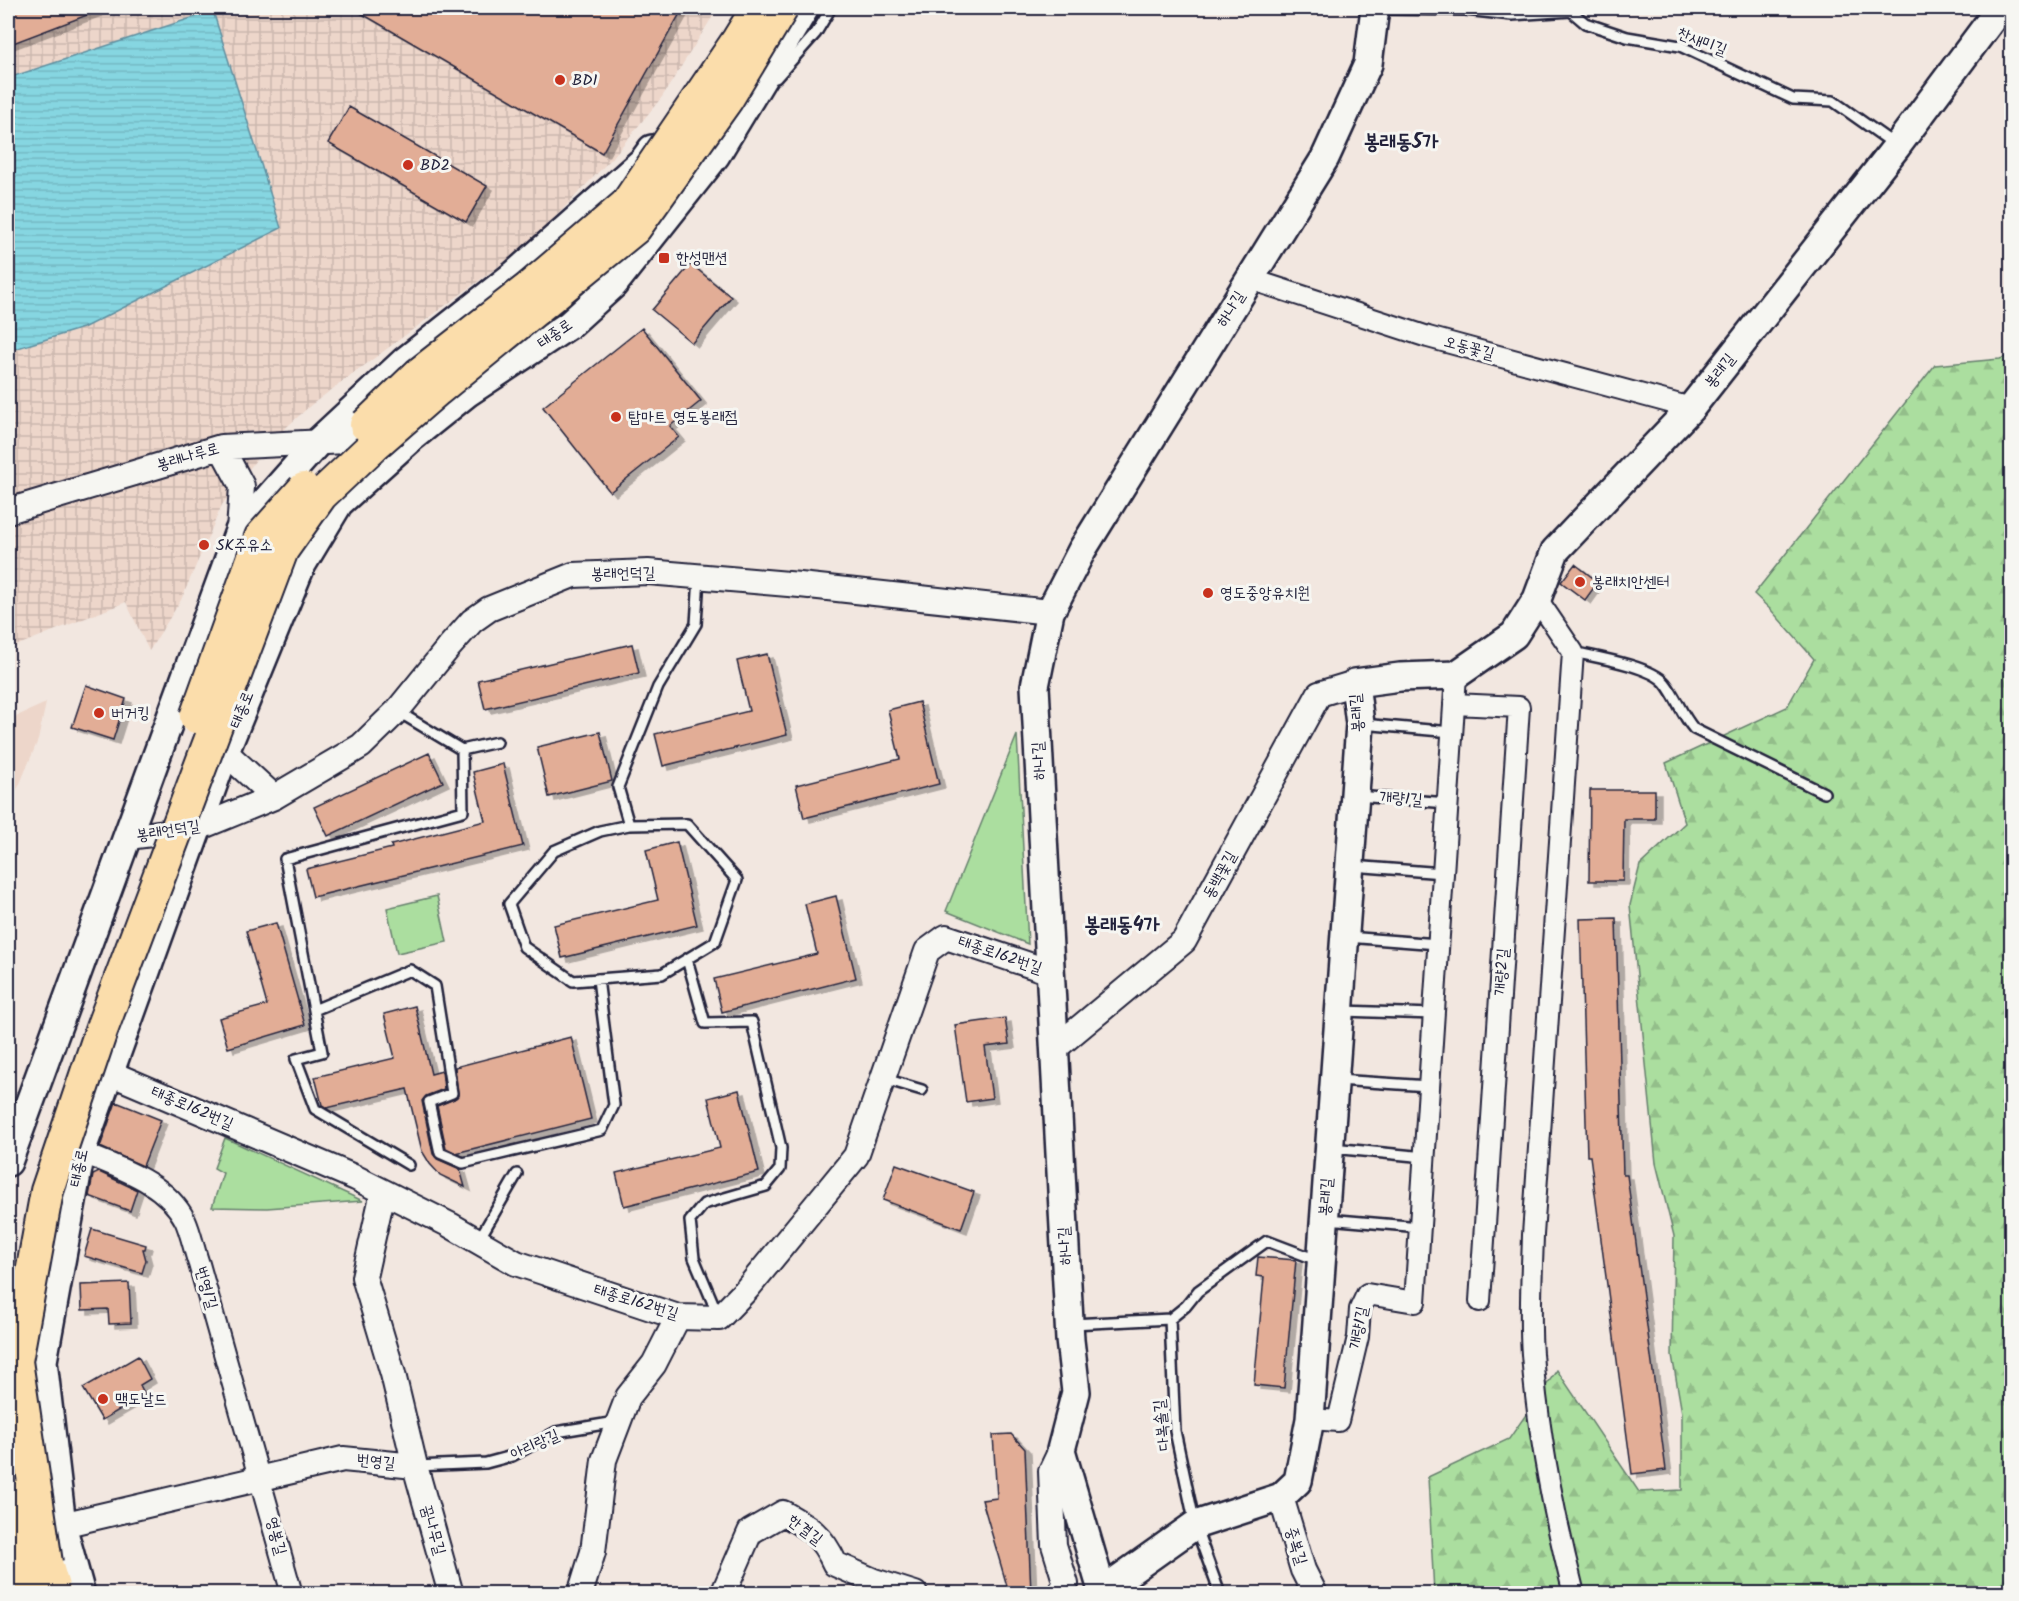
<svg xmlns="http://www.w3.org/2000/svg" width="2019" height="1601" font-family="Kalam,'Poor Story',sans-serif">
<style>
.built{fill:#edd6ca}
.industrial{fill:url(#industrial-grid)}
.forest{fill:url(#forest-firs);stroke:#66806d;stroke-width:1.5}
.green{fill:#abde9f;stroke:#66806d;stroke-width:1.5}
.water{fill:url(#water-rules);stroke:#5e8e9f;stroke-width:1.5}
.building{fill:#e2ad96;stroke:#22223b;stroke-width:1.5;filter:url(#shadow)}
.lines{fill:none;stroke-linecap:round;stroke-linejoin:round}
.service-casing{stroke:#22223b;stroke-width:14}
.minor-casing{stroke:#22223b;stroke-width:24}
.tertiary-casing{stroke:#22223b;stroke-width:28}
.secondary-casing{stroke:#22223b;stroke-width:32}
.trunk-casing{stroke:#22223b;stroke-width:36}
.service{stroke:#f6f6f2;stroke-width:9}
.minor{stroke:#f6f6f2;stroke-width:20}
.tertiary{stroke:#f6f6f2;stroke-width:24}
.secondary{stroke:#f6f6f2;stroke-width:27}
.trunk{stroke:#fbddab;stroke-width:32}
.trunk-bridge-casing{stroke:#22223b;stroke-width:36;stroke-linecap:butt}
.trunk-bridge{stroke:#fbddab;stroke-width:32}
.poi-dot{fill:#c8321e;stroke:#f6f6f2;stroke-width:2}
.labels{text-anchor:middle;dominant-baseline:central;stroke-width:6;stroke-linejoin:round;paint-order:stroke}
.street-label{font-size:16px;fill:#22223b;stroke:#f6f6f2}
.poi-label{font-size:16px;fill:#22223b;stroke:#f6f6f2;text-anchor:start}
.quarter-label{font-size:20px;font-weight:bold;fill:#22223b;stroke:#f6f6f2}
</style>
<defs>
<pattern id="industrial-grid" width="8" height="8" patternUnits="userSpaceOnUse" patternTransform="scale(1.5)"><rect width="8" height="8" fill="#edd6ca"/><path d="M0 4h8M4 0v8" fill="none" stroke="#cbb7ae"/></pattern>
<pattern id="forest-firs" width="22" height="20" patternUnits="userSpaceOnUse" patternTransform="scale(1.5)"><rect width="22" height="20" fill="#abde9f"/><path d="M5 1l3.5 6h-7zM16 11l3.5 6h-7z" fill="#93be8a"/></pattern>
<pattern id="water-rules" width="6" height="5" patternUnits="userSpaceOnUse" patternTransform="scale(1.5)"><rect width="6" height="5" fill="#86d6e1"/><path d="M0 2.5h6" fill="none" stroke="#73b7c2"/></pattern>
<filter id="shadow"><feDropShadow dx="6" dy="4" stdDeviation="0" flood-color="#0004"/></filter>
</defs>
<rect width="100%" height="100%" fill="#f2e7e0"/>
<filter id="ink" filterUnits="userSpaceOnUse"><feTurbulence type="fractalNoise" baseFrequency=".0167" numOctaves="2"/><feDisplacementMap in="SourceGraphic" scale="12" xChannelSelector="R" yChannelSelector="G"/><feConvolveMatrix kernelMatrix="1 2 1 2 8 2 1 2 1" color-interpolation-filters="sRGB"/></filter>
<g filter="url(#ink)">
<path class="built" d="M46 703 38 740 19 786 8 804V720Z"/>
<path class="industrial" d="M8 8H718L662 97 613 157 530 243 311 405 268 444 222 505 181 600 149 651 126 602 8 649V351L83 328 213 11 8 78Z"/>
<path class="forest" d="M2011 355V1593H1434L1428 1477 1509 1439 1557 1370 1639 1492 1682 1490V1413L1672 1355 1674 1236 1656 1163 1630 905 1640 865 1685 823 1666 763 1787 707 1814 659 1771 610 1754 594 1935 365 2000 359Z"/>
<path class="green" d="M1017 735 1028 944 946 911Z
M437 896 447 942 397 953 387 908Z
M225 1138 363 1201 267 1208 212 1207 223 1173 214 1168Z"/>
<path class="water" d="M213 11 281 228 83 328 8 351V78Z"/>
<path class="building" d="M8 8H103V9L8 45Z
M352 8H683L602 153Z
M349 107 487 186 466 222 328 143Z
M691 264 731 297 692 343 652 310Z
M642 328 701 401 670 426 679 437 610 492 543 407Z
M1575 564 1598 582 1585 600 1561 582Z
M632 644 639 673 485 709 478 680Z
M767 654 787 735 663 766 655 734 749 711 737 661Z
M86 685 126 699 113 740 72 727Z
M919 702 939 784 804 818 796 785 900 759 888 710Z
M600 732 612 781 549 797 537 747Z
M429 753 443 782 328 836 314 807Z
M503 764 523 846 313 897 306 869 392 848 391 845 485 821 473 772Z
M1590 790H1655V819H1624L1623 881H1589Z
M677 842 697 925 562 958 554 925 658 900 646 850Z
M836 896 856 978 722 1012 714 979 817 954 805 904Z
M1616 918 1623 1175H1627L1666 1470 1632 1474 1590 1156H1587L1580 919Z
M276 923 305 1025 228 1048 219 1018 267 1005 246 931Z
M415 1006 431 1074 442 1071 444 1089 426 1096 422 1101 433 1154 437 1159 460 1169 465 1187 440 1175 430 1164 422 1151 407 1089 327 1108 322 1105 315 1077 395 1058 384 1014Z
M1005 1018 1009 1044 985 1047 992 1098 966 1102 955 1025Z
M571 1037 591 1119 456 1153 446 1148 437 1106 454 1099 458 1095 455 1067Z
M739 1090 759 1172 624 1206 616 1173 720 1148 708 1098Z
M116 1102 161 1120 143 1166 100 1147Z
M896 1164 974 1192 961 1229 883 1200Z
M99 1172 137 1190 130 1211 89 1196 93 1175Z
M92 1229 146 1245 145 1249H143L146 1260 142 1273 84 1256Z
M1258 1257 1296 1260 1284 1388 1254 1385 1264 1277 1256 1276Z
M129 1283 131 1323 109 1324 108 1309 82 1310 81 1285Z
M138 1356 150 1379 140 1385 145 1395 102 1420 83 1388Z
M1011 1434 1025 1449 1031 1593H1009L982 1500 997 1498 993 1435Z"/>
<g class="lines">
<g class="service-casing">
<path id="service" d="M1377 9 1465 10 1512 15 1571 11 1585 23 1627 37 1680 46 1793 99 1833 101 1894 144
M776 78 816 33 831 8
M1573 652C1595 657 1651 666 1665 683 1677 698 1681 714 1694 729L1824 793
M397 711 462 750 497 742
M1362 724 1452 732
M1357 796 1448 803
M629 825 600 831 554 851 509 904 524 947 573 981 662 974 715 942 737 880 687 824 629 825 618 787 658 687 696 624 699 577
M1352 866 1443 873
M1347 937 1438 944
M687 959 705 1023 752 1022 781 1148 780 1169 766 1186 704 1204 690 1221 694 1258 718 1315
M314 1010 410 970 435 986 452 1093 429 1102 440 1153 463 1163 602 1130 614 1105 598 979
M1342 1011 1434 1014
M885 1079 922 1090
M1337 1080 1429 1086
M1332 1148 1425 1157
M409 1165 315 1109 296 1059 322 1052 285 859 463 811 462 750
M1327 1219 1420 1227
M478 1241 517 1174
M1170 1319 1175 1431 1195 1525 1220 1594
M1072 1324 1170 1319 1186 1306 1198 1291 1267 1241 1317 1260
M416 1466 486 1463 512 1456 556 1432 616 1422"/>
</g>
<g class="minor-casing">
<path id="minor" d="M1250 279 1428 337 1691 408
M1537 599 1573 652 1533 1235C1532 1275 1529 1314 1532 1354 1538 1435 1554 1515 1574 1594
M1454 704 1519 707 1480 1301
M81 1152C118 1168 165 1181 185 1220 191 1233 194 1250 199 1264L292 1594
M1310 1419 1338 1421 1358 1337 1360 1309 1367 1294 1415 1302 1456 675"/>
</g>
<g class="tertiary-casing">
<path id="tertiary" d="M221 447 242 486 239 531
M8 511 221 447 388 439
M225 752 274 797
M128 837 198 828 274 797 361 746 397 711 449 647 472 621 489 609 573 575 648 572 800 585 1050 612
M1054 1049 1184 941 1319 694 1355 683
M110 1073 356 1178 450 1225 516 1263 678 1317 719 1318 747 1289 856 1156 927 951 946 937 1050 972
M383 1192 364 1277 393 1374 415 1466 451 1594
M1281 1497 1303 1570 1315 1594
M62 1525 343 1459 415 1466
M580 1594 593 1552 604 1460 628 1397 654 1364 678 1317
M723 1594 750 1532 783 1513C810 1528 822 1535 835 1564L874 1581 915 1594
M1059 1594 1066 1584 1054 1545 1051 1471 1061 1450"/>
</g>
<g class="secondary-casing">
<path id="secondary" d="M8 1162 239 531 319 441 406 360 515 274 644 160 652 149
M1102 1591 1195 1525 1281 1497 1298 1481 1310 1419 1360 724 1355 683 1400 677 1456 675 1514 635 1537 599 1555 551 1691 408 1897 146 2000 8
M81 1594 62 1525 43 1361 81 1152 225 752 301 566 339 503 411 438 467 393 569 325 613 285 716 155 805 8
M1103 1594 1061 1450 1076 1392 1070 1340 1035 686 1050 612 1082 550 1325 158 1368 64 1375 8"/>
</g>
<g class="trunk-casing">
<path id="trunk" d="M46 1563 55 1594
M16 1567 24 1594"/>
</g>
<use href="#service" class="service"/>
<use href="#minor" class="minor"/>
<use href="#tertiary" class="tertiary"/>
<use href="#secondary" class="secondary"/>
<use href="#trunk" class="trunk"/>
<g class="trunk-bridge-casing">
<path id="trunk-bridge" d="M366 425 419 374 529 288 626 205 738 40 751 19
M196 717 261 537 304 489
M8 1494 16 1567
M46 1563 16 1361 47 1191 102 1028 282 550 321 495 374 445 437 390 635 228 727 99 782 8"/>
</g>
<use href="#trunk-bridge" class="trunk-bridge"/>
</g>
</g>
<g class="poi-dot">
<circle cx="560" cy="80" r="6"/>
<circle cx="408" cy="165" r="6"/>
<rect x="658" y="252" width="12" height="12" rx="3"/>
<circle cx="616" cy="417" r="6"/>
<circle cx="204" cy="545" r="6"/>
<circle cx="1580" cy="582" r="6"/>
<circle cx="1208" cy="593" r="6"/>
<circle cx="99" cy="713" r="6"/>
<circle cx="103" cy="1399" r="6"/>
</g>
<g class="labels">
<g class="street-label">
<text transform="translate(1702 42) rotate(21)">찬새미길</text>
<text transform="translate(1231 309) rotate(-58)">하나길</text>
<text transform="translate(555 334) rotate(-35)">태종로</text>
<text transform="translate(1469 348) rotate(15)">오동꽃길</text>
<text transform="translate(1720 371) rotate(-52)">봉래길</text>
<text transform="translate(188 457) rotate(-16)">봉래나루로</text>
<text transform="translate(623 574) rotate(-1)">봉래언덕길</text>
<text transform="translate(242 710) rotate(-68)">태종로</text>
<text transform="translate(1357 713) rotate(-94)">봉래길</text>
<text transform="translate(1039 761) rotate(-93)">하나길</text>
<text transform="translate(1401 799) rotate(4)">개량1길</text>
<text transform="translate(168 831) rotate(-9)">봉래언덕길</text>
<text transform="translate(1220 875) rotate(-61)">동백꽃길</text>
<text transform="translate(1000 955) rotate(19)">태종로162번길</text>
<text transform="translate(1502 972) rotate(-86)">개량2길</text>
<text transform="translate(192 1108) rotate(23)">태종로162번길</text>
<text transform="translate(79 1168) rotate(-78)">태종로</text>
<text transform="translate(1326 1197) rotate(-86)">봉래길</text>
<text transform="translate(1065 1246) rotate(-93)">하나길</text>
<text transform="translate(206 1288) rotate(74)">번영1길</text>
<text transform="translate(636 1302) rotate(17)">태종로162번길</text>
<text transform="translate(1359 1328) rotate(-79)">개량1길</text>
<text transform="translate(1162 1425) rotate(-96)">다복솔길</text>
<text transform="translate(535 1445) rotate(-24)">아리랑길</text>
<text transform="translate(376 1462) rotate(6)">번영길</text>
<text transform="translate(433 1530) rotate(74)">꿈나무길</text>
<text transform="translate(805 1530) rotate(37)">한결길</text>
<text transform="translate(276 1536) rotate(75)">영봉길</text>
<text transform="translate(1296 1546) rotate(73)">중복길</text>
</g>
<g class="poi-label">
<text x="572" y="80">BD1</text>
<text x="420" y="165">BD2</text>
<text x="676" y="258">한성맨션</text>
<text x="628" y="417">탑마트 영도봉래점</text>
<text x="216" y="545">SK주유소</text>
<text x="1592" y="582">봉래치안센터</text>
<text x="1220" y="593">영도중앙유치원</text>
<text x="111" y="713">버거킹</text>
<text x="115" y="1399">맥도날드</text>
</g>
<g class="quarter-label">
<text x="1401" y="143">봉래동5가</text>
<text x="1122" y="926">봉래동4가</text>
</g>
</g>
<rect width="2019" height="1601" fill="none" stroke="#f6f6f2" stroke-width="30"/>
<rect x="15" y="15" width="1989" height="1571" fill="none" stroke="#22223b" stroke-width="2" filter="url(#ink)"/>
</svg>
